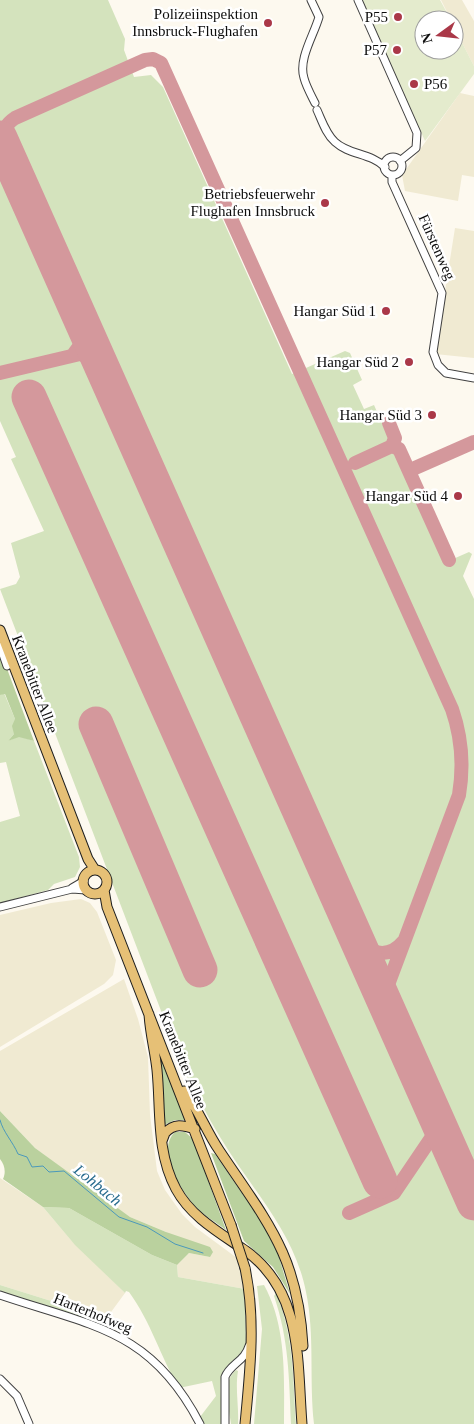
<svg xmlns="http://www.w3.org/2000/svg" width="474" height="1424" font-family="'Times New Roman',serif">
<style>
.farmland{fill:#f0ead2}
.green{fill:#d4e3bd}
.forest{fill:#bad19e}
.pitch{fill:#e4ebcd}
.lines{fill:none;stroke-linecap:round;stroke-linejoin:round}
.stream{stroke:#4b99bb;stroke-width:1}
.taxiway{stroke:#d4989c;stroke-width:14}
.runway{stroke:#d4989c;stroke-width:35}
.minor-casing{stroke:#404040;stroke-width:9}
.major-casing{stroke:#1e1e1e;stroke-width:11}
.minor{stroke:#fff;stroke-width:7}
.major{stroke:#e6c076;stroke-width:9}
.major-bridge-casing{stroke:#1e1e1e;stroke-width:11;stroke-linecap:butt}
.major-bridge{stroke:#e6c076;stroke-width:9}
.poi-dot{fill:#aa3848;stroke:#fff;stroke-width:2}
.labels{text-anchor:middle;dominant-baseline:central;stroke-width:5;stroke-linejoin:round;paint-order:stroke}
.poi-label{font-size:15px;fill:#0d0d0d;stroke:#fff;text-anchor:end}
.street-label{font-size:15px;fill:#0d0d0d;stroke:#fff}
.water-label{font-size:16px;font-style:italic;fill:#276b8e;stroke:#fff}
</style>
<rect width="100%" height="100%" fill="#fdf9ef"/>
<path class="farmland" d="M441 0H462L474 21V66L454 27V20H451Z
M460 93 474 96V177L462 175 458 201 405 191 402 175Z
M455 228 474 231V358L435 354Z
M81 899 90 903 97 912 116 960 113 975 104 984 0 1047V915L51 903Z
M124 979 138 1019 148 1057 150 1115 157 1171 165 1190 182 1214 195 1227 237 1258 245 1289 178 1277 177 1265 189 1253 210 1257 166 1232 130 1217 99 1196 35 1148 0 1111V1051Z
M0 1178 43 1207 71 1240 125 1293 103 1323 71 1305 48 1300 0 1285Z"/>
<path class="green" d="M0 0H108L125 39 124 50 134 77 151 75 163 87 292 374 345 351 350 353 362 380 353 385 364 409 374 405 444 563 469 552 472 554 463 576 474 599V1424H314C309 1380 315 1335 306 1292 294 1231 251 1189 220 1137 207 1116 196 1093 184 1071L0 589 16 584 20 577 11 543 44 531 11 459 16 457 0 421Z
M4 693 15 719 14 734 8 741 19 736 34 741 79 857 80 867 75 877 54 884 48 890 0 903V822L20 816 6 762 0 763V695Z
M43 1207 69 1208 152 1255 177 1265 178 1277 245 1289 246 1348C241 1358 231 1361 224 1370 217 1379 223 1411 222 1424H203L200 1417 216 1396 212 1381 179 1388C160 1356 151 1322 129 1292L126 1291 125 1293 75 1245Z
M0 1285 48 1300 71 1305 103 1323 100 1328 0 1295Z
M264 1285C287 1327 284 1377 284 1424H254L262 1329 257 1286Z
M276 1293C294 1335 293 1379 296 1424H291C289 1378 289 1340 274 1296Z
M236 1370 238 1371C235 1389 239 1406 238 1424H231C229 1407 221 1383 236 1370Z"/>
<path class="forest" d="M0 650 34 741 19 737 8 741 14 734 12 726 15 719 5 694 0 695Z
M158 1053H160L186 1120H175L164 1125Z
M0 1111 35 1148 130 1217 166 1232 210 1247 213 1252 210 1257 189 1253 177 1265 152 1255 69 1208 43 1207 3 1179C6 1173 5 1165 0 1159Z
M175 1132H185L193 1139 226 1230C217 1223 205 1216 197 1208 182 1192 155 1151 175 1132Z
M211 1153 215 1154 263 1224 278 1254 290 1294 273 1267 244 1241Z"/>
<path class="pitch" d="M362 0H440L451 20H424V50H454V27L474 66V74L425 141Z"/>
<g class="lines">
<path class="stream" d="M0 1120C3 1132 13 1142 18 1154L27 1157 32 1167 43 1166 49 1172 64 1171 119 1217 147 1227 175 1244 203 1253"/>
<path class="taxiway" d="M5 149C1 136 3 126 15 118L145 60 153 59 161 63 452 709C462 738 464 765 459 795L386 990 385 998 388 1010
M73 355 84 340 81 320
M0 373 80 354 93 358 102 368
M392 446 399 449 449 560
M355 463 392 446 395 438 389 423
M415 468 474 442
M355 936C367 954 388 960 403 942
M463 1178 474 1189
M349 1213 394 1193 440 1125"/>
<path class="runway" d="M0 138 474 1203
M29 397 380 1181
M96 724 200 970"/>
<g class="minor-casing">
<path id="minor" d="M311 0 319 17C314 35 298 59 304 78 306 86 311 95 315 103
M358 0 417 133 416 148 400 161
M317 110C322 121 326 134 335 142 349 155 371 153 385 167
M384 166a9 9 0 1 1 18 0a9 9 0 1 1-18 0Z
M392 175V182L442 293 433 352 438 365 446 373 474 378
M0 646 7 666
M72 888 84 881
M0 907 72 889 86 890
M0 1295C91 1326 151 1329 200 1424
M0 1379 17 1396 29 1424
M225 1424V1377C230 1364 245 1361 249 1346"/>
</g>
<g class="major-casing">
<path id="major" d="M0 630 88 859 95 870
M83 882a12 12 0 1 1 24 0a12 12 0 1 1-24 0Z
M104 890 107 907 231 1225
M149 1014C150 1033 155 1051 157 1070 161 1110 156 1152 176 1189 191 1217 220 1233 246 1251 303 1292 297 1361 302 1424
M184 1091C198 1108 206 1131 219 1150 267 1222 298 1255 303 1346
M162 1141 165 1133C174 1123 183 1125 195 1129
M245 1268C256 1320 250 1371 245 1424"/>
</g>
<use href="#minor" class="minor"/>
<use href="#major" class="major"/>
<g class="major-bridge-casing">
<path id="major-bridge" d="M231 1225 245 1268"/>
</g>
<use href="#major-bridge" class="major-bridge"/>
</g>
<g class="poi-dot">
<circle cx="398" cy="17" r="5"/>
<circle cx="268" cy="23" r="5"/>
<circle cx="397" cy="50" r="5"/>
<circle cx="414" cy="84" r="5"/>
<circle cx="325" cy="203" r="5"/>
<circle cx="386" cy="311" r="5"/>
<circle cx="409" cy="362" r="5"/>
<circle cx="432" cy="415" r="5"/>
<circle cx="458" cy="496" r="5"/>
</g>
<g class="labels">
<g class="poi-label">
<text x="258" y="14">Polizeiinspektion<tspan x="258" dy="17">Innsbruck-Flughafen</tspan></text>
<text x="388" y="17">P55</text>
<text x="387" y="50">P57</text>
<text x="424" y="84" text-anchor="start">P56</text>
<text x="315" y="194">Betriebsfeuerwehr<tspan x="315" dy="17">Flughafen Innsbruck</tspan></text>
<text x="376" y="311">Hangar Süd 1</text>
<text x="399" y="362">Hangar Süd 2</text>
<text x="422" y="415">Hangar Süd 3</text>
<text x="448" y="496">Hangar Süd 4</text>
</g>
<g class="street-label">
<text transform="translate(437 247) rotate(66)">Fürstenweg</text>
<text transform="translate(35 684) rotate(69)">Kranebitter Allee</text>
<text transform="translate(183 1060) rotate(68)">Kranebitter Allee</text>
<text transform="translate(93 1313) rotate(22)">Harterhofweg</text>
</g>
<g class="water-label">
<text transform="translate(98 1185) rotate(39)">Lohbach</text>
</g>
</g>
<g transform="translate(439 35) rotate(255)"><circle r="24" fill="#ffffff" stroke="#9e9e9e"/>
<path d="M0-4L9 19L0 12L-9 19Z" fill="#aa3848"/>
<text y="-8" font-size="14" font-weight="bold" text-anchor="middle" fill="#0d0d0d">N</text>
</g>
</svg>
